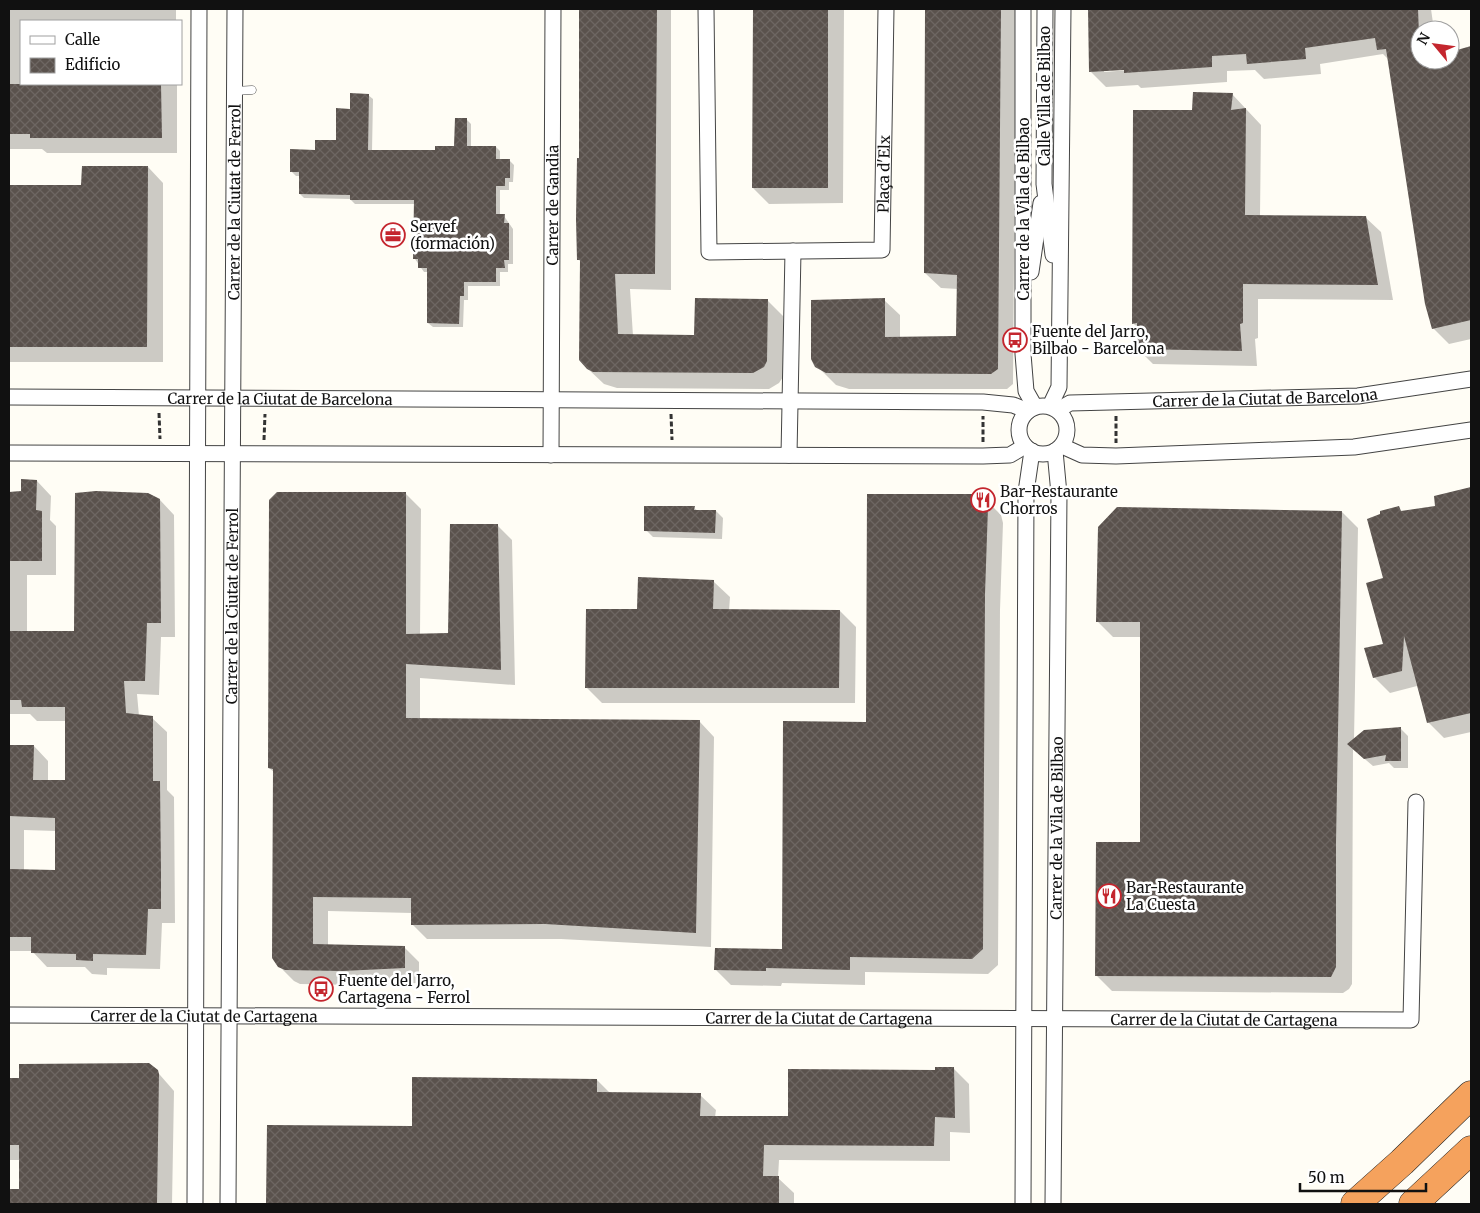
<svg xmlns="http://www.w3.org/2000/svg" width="1480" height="1213" font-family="Merriweather,serif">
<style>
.shadow{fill:#0003;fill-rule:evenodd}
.building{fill:url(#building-cross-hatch)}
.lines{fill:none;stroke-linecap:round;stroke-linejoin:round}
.service-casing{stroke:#444;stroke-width:9}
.minor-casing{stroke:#444;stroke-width:17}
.motorway-casing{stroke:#222;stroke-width:29}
.path{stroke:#333;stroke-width:3;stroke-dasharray:5 2.5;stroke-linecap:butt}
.service{stroke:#fff;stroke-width:8}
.minor{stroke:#fff;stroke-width:15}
.motorway{stroke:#f5a25d;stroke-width:28}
.labels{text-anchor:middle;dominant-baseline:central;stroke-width:5;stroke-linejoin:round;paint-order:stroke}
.street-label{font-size:15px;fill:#111;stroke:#fff}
.poi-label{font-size:15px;fill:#111;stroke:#fff;text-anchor:start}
</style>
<defs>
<pattern id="building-cross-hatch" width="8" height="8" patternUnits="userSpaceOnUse" patternTransform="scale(1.25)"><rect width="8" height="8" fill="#5a524d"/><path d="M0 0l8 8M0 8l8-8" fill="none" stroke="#6d6662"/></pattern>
</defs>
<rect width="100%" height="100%" fill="#fffdf5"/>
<path class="shadow" d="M9 9H176V21H21V84H177V153H47L42 149H9Z
M581 9H671V290L630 289 633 336H695L767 300 783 316V377L779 383 769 389 617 388 604 384 587 368 581 262 578 259Z
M754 9H844L843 203 769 204 753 188Z
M927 9H1016L1013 384 1007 389H849L836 385 820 369 884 300 900 315V338H957L958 289 941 288 925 273Z
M1089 9H1431L1434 30H1420V60H1450V53L1471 47V339L1449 344 1433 328 1389 60 1383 54 1320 64 1321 74 1264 79 1255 70 1227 71V82L1141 88 1138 85 1106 87 1090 71ZM1130 68V70L1104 72V70Z
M1232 94 1261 125 1260 216 1365 217 1381 232 1393 300 1258 299V338L1255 339 1257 366 1153 364 1138 349V328L1133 323 1193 111Z
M368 95 373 99 372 151 436 152 456 147 467 120 471 124V147H496L500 151V160H509L514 165 513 182H509V190H500V216H504L513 229V264H508V272H500V286H468V300H464L463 327H433L428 323 429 272H424L415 259V204H355L350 199 304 198 300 194V176H296L291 171 317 151 337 142 351 110Z
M148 167 163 183V362H9V186H82Z
M37 481 51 496 50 520 56 526V575H27V632H75L160 500 174 515 175 637H161L159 695 137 694 139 716 152 718 167 732V790L174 797 175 923H162L160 969 107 968V975L92 974 85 967H47L32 951H9V743L11 746H34L48 761V781H66L67 721H37L30 714H9V493H22ZM24 830 56 831V871H24Z
M1471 488V732L1444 738 1428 722 1417 686 1390 693 1374 677 1384 644 1385 579 1398 508 1403 512 1437 507 1435 497Z
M406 494 421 509 420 635 449 634 497 525 512 540 515 685 420 678V719L700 722 714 737 711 947 561 939H427L412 924V913L328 911V945L404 947 419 962V983L357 985 300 984 294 981 279 966 275 773 269 768Z
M981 495 1001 515 1003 523 1000 610 998 965 988 974 865 972V985L782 983 781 986 731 985 716 970 783 950 867 723Z
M694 508 698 511H716L723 518 722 539 653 537 646 530Z
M1342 512 1358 528 1354 739 1401 729 1408 736V768H1394L1389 763 1373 766 1353 749 1352 984 1349 989 1343 993 1112 991 1096 975 1142 843 1141 637H1113L1097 621Z
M714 582 730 597 729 611H840L856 627 855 703H602L586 687Z
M153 1067 174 1091 172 1204H9V1190H20V1160H9V1079Z
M953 1068 969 1084 970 1133 950 1132V1161L779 1160 778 1178 794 1193V1204H268V1127L413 1128 597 1080 610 1093 700 1095 716 1110 715 1117H789Z"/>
<path class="building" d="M579 9H657L655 274H615L618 334 694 335 695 298 768 299 767 361 764 367 753 373 593 372 587 369 579 360 580 260H577L576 219 577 158H579Z
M753 9H828V188H752Z
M925 9H1001L998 369 991 374 826 373 815 367 811 359V300L885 298V337L956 336 957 275 924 273Z
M1088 9H1418L1420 60H1450V52L1471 46V320L1432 329 1425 304 1386 49 1377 50 1375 38 1305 48 1306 59 1247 64 1246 54 1212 56V67L1124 73V70L1089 72Z
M9 84H161L162 138H30V134H9Z
M1193 92 1233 93 1231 110 1246 108 1245 215 1366 216 1378 285 1243 284V323L1240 324 1242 351 1136 349 1137 323 1132 324 1133 110H1192Z
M350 93 369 94 368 150H435V146H454L455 118H467V146H496V159H510V178H505V186H496V214H505L504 223H509V260H504L505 268H496V282H464V296H460L459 324 427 323V268H418V259H413L414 200H350V195L299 194V172H290V149L315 150V140H336V108L350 109Z
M82 166H148L147 347H9V185H81Z
M21 479 37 480 36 510 42 511V561H9V492L21 491Z
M1471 487V713L1427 723 1404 636 1402 671 1373 678 1364 648 1383 644 1366 583 1383 578 1367 519 1380 514V511L1399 506 1401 511 1435 506 1434 496Z
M96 491 148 493 160 499 161 623H147L145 681H124L126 713 153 716V781H160L161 871V909H148L146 955 93 954V961L76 960V954L31 953V937H9V869L55 870V818L9 816V745H34L33 780H65V707H22L21 700H9V631H74L75 493Z
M277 492H406V634L448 633 450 524H498L501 670 406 664V718L700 720 696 933 545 924 411 925V898L313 897V944L405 946V968L342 971 285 970 278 967 272 958 273 769 268 768 269 500Z
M867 494H982L986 498 988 507 985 594 983 949 972 959 850 957V970L766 968V971L714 970 715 948 782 949 783 721 866 722Z
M644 506H695L694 510H716L715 533 644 531Z
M1117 507 1342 511 1336 843V967L1331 977 1095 976 1096 842H1140V622H1096L1098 527Z
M638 577 714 580 713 609 840 610 839 688H585L586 609H637Z
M1401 727V761H1385L1386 755 1364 759 1347 744 1364 730Z
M149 1063 158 1070 159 1074 157 1204H9V1189H19V1145H9V1078H19V1064Z
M935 1067H954L955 1118 935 1117 934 1146 764 1145 763 1176H779V1204H266L267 1125 412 1126V1077L597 1079V1092L701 1093 700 1116H788V1069L935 1070Z"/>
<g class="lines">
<g class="service-casing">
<path id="service" d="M234 91 252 90"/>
</g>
<g class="minor-casing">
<g id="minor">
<path id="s1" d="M706 9 709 252 882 250 886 9"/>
<path d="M1023 9V354L1026 391 1035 407"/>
<path d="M1045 9 1044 184 1053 255"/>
<path d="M1031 272 1041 203"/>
<path id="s2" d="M9 397 983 402 1013 405 1028 411"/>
<circle cx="1043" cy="430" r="24"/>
<path d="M1050 406 1059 387 1063 9"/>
<path id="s3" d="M1058 410 1070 403 1358 396 1471 379"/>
<path d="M1062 446 1082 455 1116 456 1354 447 1471 430"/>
<path d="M9 453 983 456 1010 455 1025 446"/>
<path id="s4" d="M551 455 553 9"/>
<path d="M789 455 793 251"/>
<path id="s5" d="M9 1015 1411 1020 1416 802"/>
<path d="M195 1204 199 9"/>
<path id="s6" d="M228 1204 235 9"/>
<path d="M1023 1204 1026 492 1032 451"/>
<path id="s7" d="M1053 1204 1059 494 1055 451"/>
</g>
</g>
<g class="motorway-casing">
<path id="motorway" d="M1355 1204 1402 1162 1471 1095
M1413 1204 1471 1150"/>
</g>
<path class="path" d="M159 413 160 439
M671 414 672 440
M1116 416V443
M264 440 265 414
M983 442V416"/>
<use href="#service" class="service"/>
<use href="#minor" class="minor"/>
<use href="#motorway" class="motorway"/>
</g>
<defs>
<g id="office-ring" transform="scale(1.25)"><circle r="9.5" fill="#fff" stroke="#c4262e" stroke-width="1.5"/><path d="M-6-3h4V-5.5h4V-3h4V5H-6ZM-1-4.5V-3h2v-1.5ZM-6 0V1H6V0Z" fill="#c4262e"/></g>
<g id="bus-ring" transform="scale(1.25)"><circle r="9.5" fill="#fff" stroke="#c4262e" stroke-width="1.5"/><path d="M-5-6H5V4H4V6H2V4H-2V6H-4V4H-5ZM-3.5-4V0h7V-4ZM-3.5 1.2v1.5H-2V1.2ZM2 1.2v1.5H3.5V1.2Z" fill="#c4262e"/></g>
<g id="restaurant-ring" transform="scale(1.25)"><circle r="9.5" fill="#fff" stroke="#c4262e" stroke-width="1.5"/><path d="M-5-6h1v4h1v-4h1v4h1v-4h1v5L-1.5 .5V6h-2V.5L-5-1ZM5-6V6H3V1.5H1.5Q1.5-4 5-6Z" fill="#c4262e"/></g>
</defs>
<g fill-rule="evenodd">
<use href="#office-ring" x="393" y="235"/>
<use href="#bus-ring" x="1015" y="340"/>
<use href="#restaurant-ring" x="983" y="500"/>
<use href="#restaurant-ring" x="1109" y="896"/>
<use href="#bus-ring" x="321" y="989"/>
</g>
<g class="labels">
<g class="street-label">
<text transform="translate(1044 96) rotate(-90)">Calle Villa de Bilbao</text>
<text stroke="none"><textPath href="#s1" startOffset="492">Plaça d'Elx</textPath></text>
<text stroke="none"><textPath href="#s6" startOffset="1002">Carrer de la Ciutat de Ferrol</textPath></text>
<text stroke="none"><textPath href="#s4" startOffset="250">Carrer de Gandia</textPath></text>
<text transform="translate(1023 209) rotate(-90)">Carrer de la Vila de Bilbao</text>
<text stroke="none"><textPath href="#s2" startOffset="271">Carrer de la Ciutat de Barcelona</textPath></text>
<text stroke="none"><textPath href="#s3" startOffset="209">Carrer de la Ciutat de Barcelona</textPath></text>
<text stroke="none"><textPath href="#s6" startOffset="598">Carrer de la Ciutat de Ferrol</textPath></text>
<text stroke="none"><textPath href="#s7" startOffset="376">Carrer de la Vila de Bilbao</textPath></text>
<text stroke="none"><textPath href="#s5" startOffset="195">Carrer de la Ciutat de Cartagena</textPath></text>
<text stroke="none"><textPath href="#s5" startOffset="810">Carrer de la Ciutat de Cartagena</textPath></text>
<text stroke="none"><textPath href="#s5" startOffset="1215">Carrer de la Ciutat de Cartagena</textPath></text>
</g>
<g class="poi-label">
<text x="410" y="226">Servef<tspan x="410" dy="17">(formación)</tspan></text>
<text x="1032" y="331">Fuente del Jarro,<tspan x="1032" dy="17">Bilbao - Barcelona</tspan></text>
<text x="1000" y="491">Bar-Restaurante<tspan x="1000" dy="17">Chorros</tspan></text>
<text x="1126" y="887">Bar-Restaurante<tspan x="1126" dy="17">La Cuesta</tspan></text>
<text x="338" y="980">Fuente del Jarro,<tspan x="338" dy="17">Cartagena - Ferrol</tspan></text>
</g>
</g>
<rect width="1480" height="1213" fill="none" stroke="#111111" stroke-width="20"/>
<rect x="20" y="20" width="162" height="65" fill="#ffffff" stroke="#a0a0a0"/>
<rect x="30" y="36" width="25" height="8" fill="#ffffff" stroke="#a0a0a0"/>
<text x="65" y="45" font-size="15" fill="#111111">Calle</text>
<rect x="30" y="58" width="25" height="15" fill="url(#building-cross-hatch)" stroke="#a0a0a0"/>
<text x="65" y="70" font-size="15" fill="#111111">Edificio</text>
<g transform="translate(1435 45) rotate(299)"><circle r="24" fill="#ffffff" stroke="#a0a0a0"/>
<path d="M0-4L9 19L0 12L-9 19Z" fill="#c4262e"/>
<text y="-8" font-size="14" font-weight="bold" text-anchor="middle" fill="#111111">N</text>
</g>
<path d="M1300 1183v8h126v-8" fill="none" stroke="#111111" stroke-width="2.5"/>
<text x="1308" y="1183" font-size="15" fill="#111111" stroke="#ffffff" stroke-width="4" paint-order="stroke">50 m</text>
</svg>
